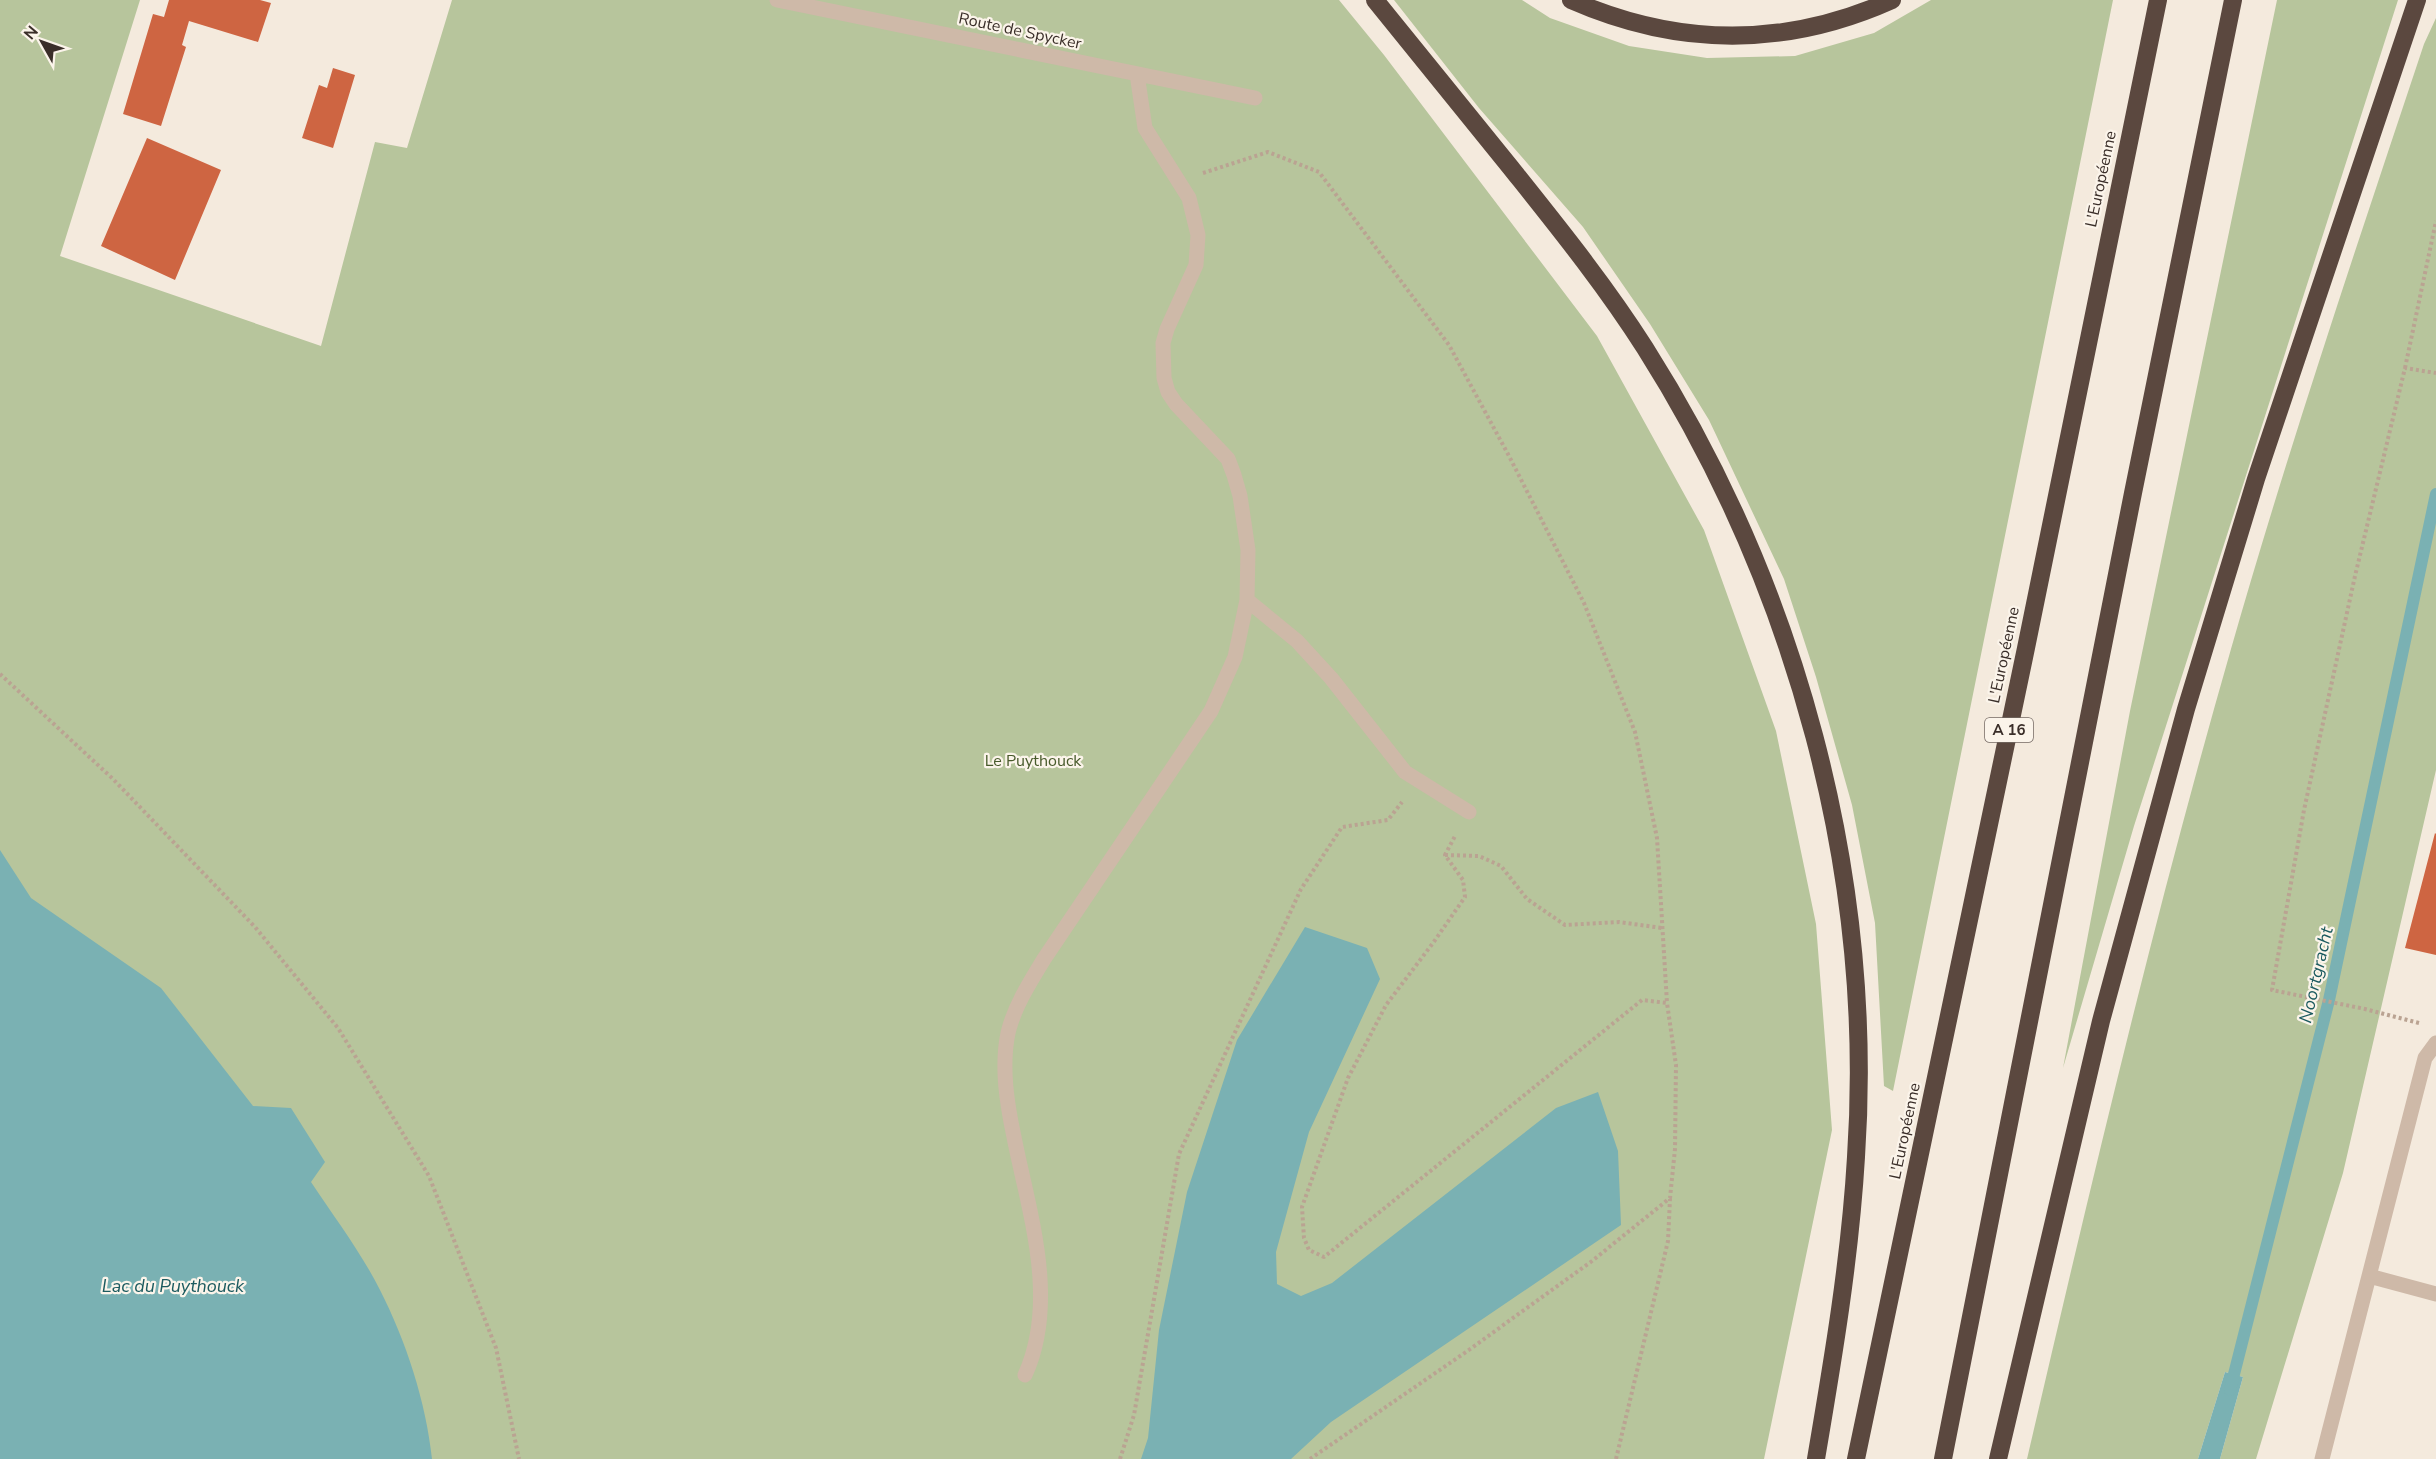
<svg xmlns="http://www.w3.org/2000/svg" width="2436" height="1459" font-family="'Nunito Sans',sans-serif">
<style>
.green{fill:#b7c59c}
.water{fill:#7ab1b3}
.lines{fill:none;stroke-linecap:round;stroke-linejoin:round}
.stream{stroke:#7ab1b3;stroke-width:12}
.building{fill:#ce6542}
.path{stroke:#baa392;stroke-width:4;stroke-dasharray:3 3;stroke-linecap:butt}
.minor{stroke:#ceb9a8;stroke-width:15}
.highway{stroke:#5b483f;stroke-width:18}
.labels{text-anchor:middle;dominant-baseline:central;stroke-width:4.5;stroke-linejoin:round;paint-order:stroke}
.shield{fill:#fbf4ea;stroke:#746963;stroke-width:1.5}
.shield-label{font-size:15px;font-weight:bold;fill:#3a2e29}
.street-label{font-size:16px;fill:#3a2e29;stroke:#fbf4ea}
.park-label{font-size:16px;fill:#485a2b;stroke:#fbf4ea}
.water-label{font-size:18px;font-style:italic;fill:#1b5a5f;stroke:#fbf4ea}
</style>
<rect width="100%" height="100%" fill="#f4eadd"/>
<path class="green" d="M0 0H140L60 256 321 346 375 142 407 148 452 0H1339L1384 55 1597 336 1704 530 1776 731 1816 924 1832 1130 1764 1459H0Z
M1394 0H1522L1550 18 1629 46 1707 58 1795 56 1874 33 1931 0H2113L1893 1091 1884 1086 1875 923 1852 805 1816 677 1784 579 1709 420 1650 324 1583 227 1479 108Z
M2277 0H2398L2134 826 2063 1068 2130 711Z
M2436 18V770L2343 1173 2256 1459H2220L2243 1377 2225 1372 2198 1459H2027C2090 1188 2154 917 2231 649 2289 446 2357 245 2424 44Z"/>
<path class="water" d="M0 850 31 898 161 988 253 1106 291 1108 325 1162 311 1182C334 1217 361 1252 380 1290 406 1341 426 1402 432 1459H0Z
M1305 927 1367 948 1380 979 1309 1132 1276 1252 1277 1284 1301 1296 1332 1283 1556 1108 1598 1092 1618 1151 1621 1225 1331 1422 1291 1459H1141L1148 1438 1159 1330 1187 1192 1237 1040Z
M2225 1372 2243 1377 2220 1459H2198Z"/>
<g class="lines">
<path class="stream" d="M2230 1390 2329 1000 2436 494"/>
</g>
<path class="building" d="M169 0H260L271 3 258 42 189 21 182 45 186 47 161 126 123 114 153 14 164 17Z
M333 68 355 75 333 148 302 138 319 85 327 88Z
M147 138 221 170 175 280 101 246Z
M2435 833 2436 834V955L2405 948Z"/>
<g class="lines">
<path class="path" d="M1203 173 1268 152 1319 172 1449 345 1509 456 1584 603 1635 732 1657 838 1667 1003
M2405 368 2436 221
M0 674 113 779 255 927 338 1028 429 1176 496 1348 519 1459
M1445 855 1479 856 1501 866 1527 899 1565 925 1619 922 1662 928
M2419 1023 2365 1009 2272 990 2304 810 2355 576 2405 368 2436 373
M1120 1459 1134 1415 1179 1154 1301 889 1342 827 1388 820 1402 802
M1310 1459 1466 1352 1592 1261 1670 1198 1675 1149 1676 1065 1667 1003 1642 1000 1324 1257 1309 1250 1304 1238 1302 1207 1348 1078 1386 1005 1433 943 1465 897 1463 880 1445 855 1455 836
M1616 1459 1668 1241 1670 1199"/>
<path class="minor" d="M777 0 1255 98
M1247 600 1297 641 1331 678 1405 772 1469 812
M2369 1276 2436 1294
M1025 1375C1059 1300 1029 1213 1014 1137 1007 1104 1001 1067 1008 1033 1014 1007 1030 982 1044 959L1211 711 1235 657 1247 600 1248 550 1240 496 1234 475 1228 459 1176 404 1168 392 1164 378 1163 343 1167 329 1196 265 1198 235 1189 198 1145 128 1137 74
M2322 1459 2425 1058 2436 1043"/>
<path class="highway" d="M1375 0C1420 56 1466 112 1511 168 1558 227 1605 285 1645 348 1796 586 1875 875 1856 1157 1850 1259 1833 1359 1816 1459
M1571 0C1678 47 1785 48 1892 0
M1856 1459 2026 648 2158 0
M1943 1459 2133 493 2233 0
M1998 1459 2101 1021 2186 709 2256 479 2417 0"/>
</g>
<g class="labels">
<rect class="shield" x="1985" y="718" width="48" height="24" rx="4.5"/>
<g class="shield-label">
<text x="2009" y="730">A 16</text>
</g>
<g class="street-label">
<text transform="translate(1020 31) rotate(12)">Route de Spycker</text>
<text transform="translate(2101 179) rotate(-78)">L'Européenne</text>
<text transform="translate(2004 655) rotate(-78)">L'Européenne</text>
<text transform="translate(1905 1131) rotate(-78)">L'Européenne</text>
</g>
<g class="park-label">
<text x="1033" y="761">Le Puythouck</text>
</g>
<g class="water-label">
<text transform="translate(2316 975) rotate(-77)">Noortgracht</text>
<text x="173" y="1286">Lac du Puythouck</text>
</g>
</g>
<g transform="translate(42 42) rotate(310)" stroke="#fbf4ea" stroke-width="4.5" paint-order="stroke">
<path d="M0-4.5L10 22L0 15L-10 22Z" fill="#3a2e29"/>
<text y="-9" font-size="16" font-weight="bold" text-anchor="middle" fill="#3a2e29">N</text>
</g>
</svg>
